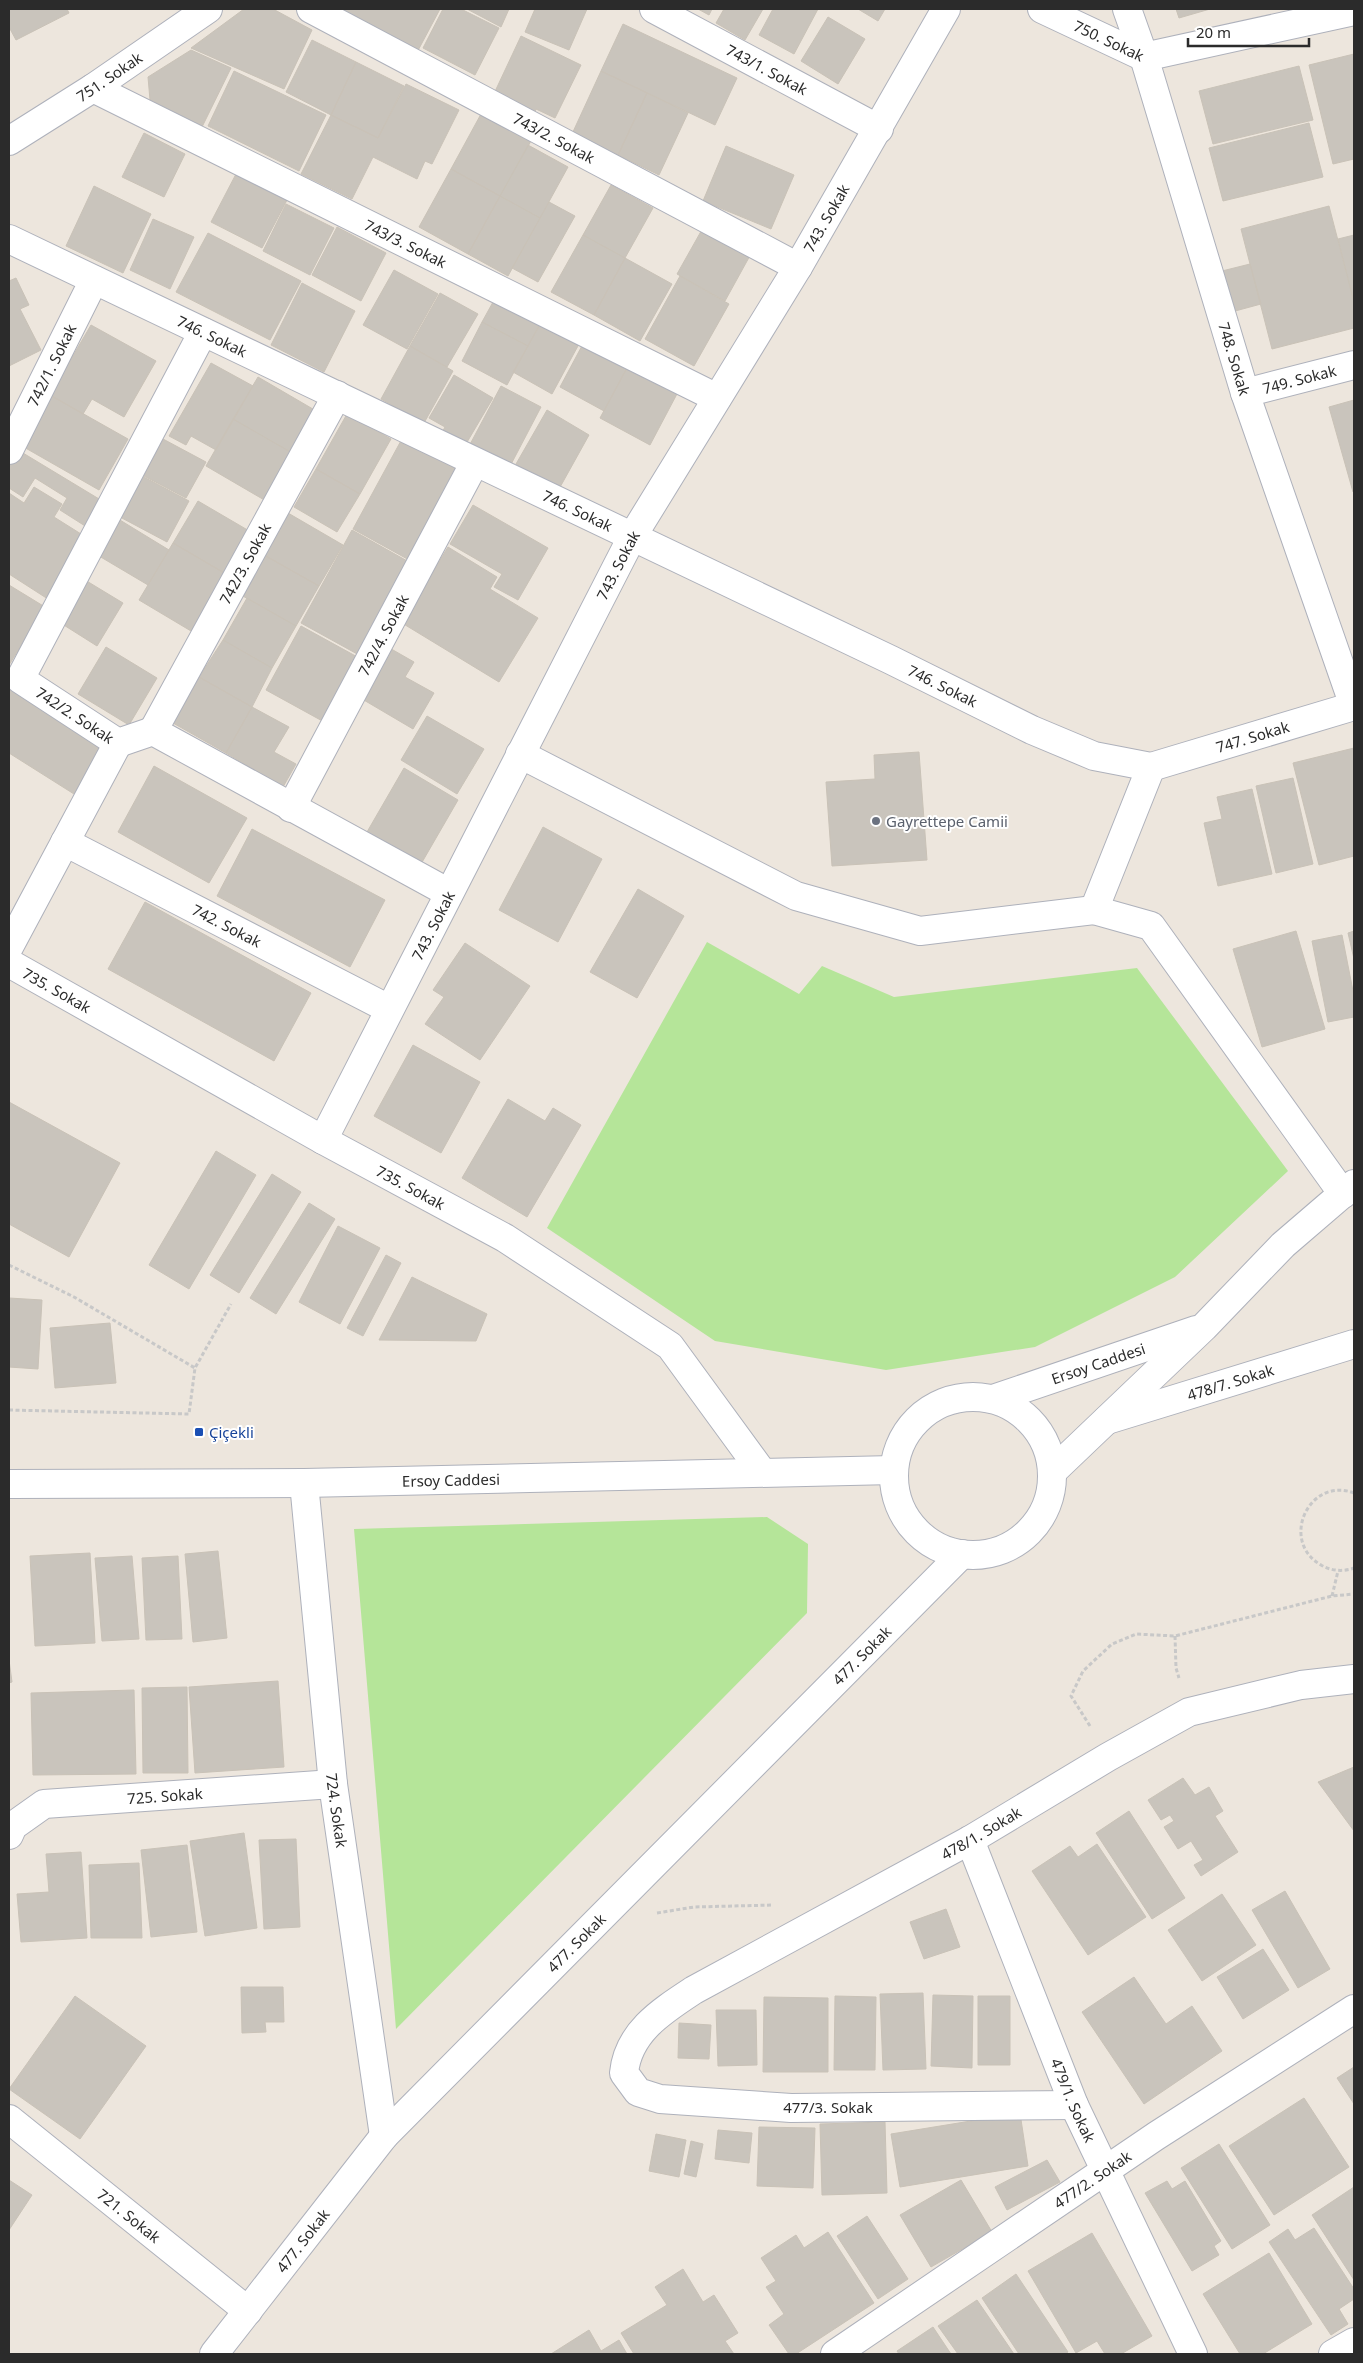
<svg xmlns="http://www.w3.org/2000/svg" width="1363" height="2363" font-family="'Noto Sans',sans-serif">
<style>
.green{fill:#b5e599}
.building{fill:#c9c4bc;stroke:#c9c2b7}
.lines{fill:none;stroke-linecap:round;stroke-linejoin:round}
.street-casing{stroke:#aeb1bb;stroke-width:30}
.secondary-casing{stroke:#aeb1bb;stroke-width:30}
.path{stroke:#c8c8c8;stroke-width:3;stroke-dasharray:4 2.5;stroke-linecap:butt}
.street{stroke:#fff;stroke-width:28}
.secondary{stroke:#fff;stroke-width:28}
.worship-dot{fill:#6b7280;stroke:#fff;stroke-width:2}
.transit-dot{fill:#1a4fb4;stroke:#fff;stroke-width:2}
.labels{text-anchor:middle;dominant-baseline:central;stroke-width:4;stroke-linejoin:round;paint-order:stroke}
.street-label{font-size:15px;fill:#2b2b2b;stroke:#fff}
.worship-label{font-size:15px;fill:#5b616d;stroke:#fff;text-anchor:start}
.transit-label{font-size:15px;fill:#164399;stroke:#fff;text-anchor:start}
</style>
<rect width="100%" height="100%" fill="#ede6dd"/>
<path class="green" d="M707 942 799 994 822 966 894 997 1137 968 1288 1171 1175 1277 1035 1347 886 1370 715 1341 547 1228Z
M767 1517 808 1544 807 1613 396 2029 354 1529Z"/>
<path class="building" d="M9 9H67L69 13 16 40 9 27Z
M244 9H273L312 30 284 89 191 48Z
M321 9H440L414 58Z
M443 9H461L499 28 475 75 423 48Z
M467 9H509L501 27Z
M535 9H587L569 50 525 32Z
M698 9H712L709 15Z
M724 9H763L745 40 716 23Z
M773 9H818L794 54 759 35Z
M858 9H885L878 21Z
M1176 9H1210L1179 18Z
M828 17 865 39 838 84 801 61Z
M623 24 737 78 715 125 601 71Z
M521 36 581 65 555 118 536 109 532 119 491 100Z
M312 40 356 62 331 115 286 92Z
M191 50 231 68 202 127 150 100 148 77Z
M1354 54V159L1333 164 1309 65Z
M356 62 404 86 378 138 331 115Z
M1299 66 1313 120 1213 144 1199 91Z
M234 71 326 115 299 171 208 126Z
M601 71 647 93 618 155 572 134Z
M406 84 459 110 432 164 425 161 417 179 373 157 352 199 301 174 331 115 378 138Z
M647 93 688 113 659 175 618 155Z
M481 114 531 141 500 196 451 169Z
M1309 123 1323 177 1223 201 1209 148Z
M144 133 185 154 164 197 122 177Z
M528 145 568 167 540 218 500 196Z
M726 146 794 175 771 229 703 201Z
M451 169 500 196 468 254 419 227Z
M236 174 287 200 262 248 211 222Z
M611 185 653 208 625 258 583 235Z
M94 186 151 214 123 273 66 246Z
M500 196 540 218 508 276 468 254Z
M549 202 575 216 538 282 512 268Z
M286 204 334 228 310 275 263 251Z
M1329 206 1354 302V328L1272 349 1241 229Z
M153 219 194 237 170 289 130 270Z
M704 226 752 252 725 301 677 274Z
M337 227 386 253 361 301 312 275Z
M208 233 301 281 270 340 176 292Z
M583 235 625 258 594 315 551 292Z
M1354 235V302L1338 239Z
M625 258 672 284 640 341 594 315Z
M1250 264 1261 304 1224 314 1214 273Z
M394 270 438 294 407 349 363 325Z
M680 276 729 304 694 366 645 339Z
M16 278 29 305 20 309 41 350 9 366V281Z
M302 283 355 311 324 372 271 345Z
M440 293 478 314 447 367 410 346Z
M498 293 543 318 528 346 482 322Z
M482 322 528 346 507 385 462 361Z
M541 323 579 344 552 394 513 372Z
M91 325 156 361 124 417 92 399 83 414 50 395Z
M584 342 628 366 604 411 560 387Z
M410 346 453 371 424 423 381 399Z
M211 363 253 386 216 450 191 436 186 445 169 436Z
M628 366 678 392 650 445 600 418Z
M454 375 493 398 463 449 440 436 445 427 429 418Z
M258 377 318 412 294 454 233 419Z
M501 386 541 407 507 472 467 450Z
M50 395 128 439 99 490 22 446Z
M1354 400V492H1353L1329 407Z
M547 410 589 435 559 489 516 464Z
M347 414 391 439 360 494 316 469Z
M233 419 294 454 266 501 206 466Z
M403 437 461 469 411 561 353 529Z
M163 439 206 462 186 498 144 476Z
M18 450 109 505 93 531 60 510 67 498 35 478 23 497 9 488V466Z
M316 469 360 494 337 532 294 507Z
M142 476 189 501 167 542 120 517Z
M34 487 62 504 54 517 89 539 51 601 9 574V493L24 503Z
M198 501 251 532 226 574 173 543Z
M473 505 548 548 518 600 494 587 502 574 450 544Z
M288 513 343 545 319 586 264 555Z
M115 517 169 550 148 585 94 553Z
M352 530 409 562 359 655 301 623Z
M173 543 226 574 191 631 139 600Z
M448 547 497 577 490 589 538 618 499 682 402 623Z
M264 555 319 586 296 626 241 595Z
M85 580 123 603 97 646 59 622Z
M9 585 45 607 9 665Z
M247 598 296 626 272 668 223 640Z
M301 626 361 659 326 723 266 690Z
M223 640 272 668 252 707 199 677Z
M386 646 414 662 405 677 434 693 413 729 357 696Z
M106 647 157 678 129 725 78 694Z
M199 677 252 707 226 753 173 723Z
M9 686 104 745 74 794 9 753Z
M252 707 289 727 274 752 296 764 283 787 226 753Z
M427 716 484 749 457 794 401 760Z
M1354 748V856L1319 865 1293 763Z
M919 752 927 860 832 866 826 782 875 779 874 755Z
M154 766 247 818 209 883 118 832Z
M404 768 458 800 421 864 367 832Z
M1293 778 1313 864 1276 873 1256 786Z
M1252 789 1272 874 1218 886 1204 823 1222 819 1217 797Z
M543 827 602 859 558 942 499 910Z
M252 829 385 900 350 967 217 896Z
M638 889 684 916 637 998 590 972Z
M145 902 311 993 274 1061 108 969Z
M1296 931 1325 1029 1262 1047 1233 949Z
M1354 931V959L1348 933Z
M1342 935 1354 996V1017L1328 1022 1312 941Z
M465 943 530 986 480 1060 425 1024 444 997 433 990Z
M413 1045 480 1082 441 1153 374 1116Z
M508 1099 545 1121 553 1108 581 1125 527 1217 462 1178Z
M9 1102 120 1163 69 1257 9 1224Z
M216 1151 256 1175 189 1289 149 1265Z
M272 1174 301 1192 239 1293 210 1275Z
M309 1203 335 1219 276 1314 250 1298Z
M338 1226 380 1248 340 1324 299 1302Z
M386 1255 401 1263 363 1336 347 1328Z
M412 1277 487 1314 476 1341 379 1340Z
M9 1298 42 1300 38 1369 9 1367Z
M110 1323 116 1383 55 1388 50 1328Z
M218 1551 227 1638 193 1642 185 1554Z
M90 1553 95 1643 35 1646 30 1556Z
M132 1556 139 1639 102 1641 95 1558Z
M178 1556 182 1639 146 1640 142 1558Z
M9 1660 12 1682 9 1683Z
M278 1681 284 1767 195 1773 189 1687Z
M187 1687 188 1773H143L142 1688Z
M134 1690 136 1774 33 1775 31 1693Z
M1354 1767V1831L1318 1782Z
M1183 1778 1195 1795 1209 1787 1223 1811 1215 1816 1238 1852 1201 1876 1194 1865 1203 1860 1191 1841 1178 1849 1164 1827 1174 1821 1170 1815 1161 1820 1148 1800Z
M1129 1811 1185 1898 1152 1919 1096 1833Z
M244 1833 257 1928 205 1936 190 1841Z
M296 1839 300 1927 264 1929 259 1840Z
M1097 1844 1146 1917 1088 1955 1032 1871 1070 1846 1078 1857Z
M187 1845 197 1932 151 1937 141 1850Z
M81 1852 87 1938 21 1942 17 1894 49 1892 46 1854Z
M139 1863 142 1938H91L89 1865Z
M1285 1891 1330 1969 1298 1988 1252 1910Z
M1222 1894 1256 1945 1202 1981 1168 1930Z
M946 1909 960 1947 924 1959 910 1922Z
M1263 1949 1289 1990 1243 2019 1217 1977Z
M1134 1977 1166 2024 1192 2006 1222 2051 1144 2104 1082 2012Z
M241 1987H283L284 2022H265L266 2032 242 2033Z
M923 1993 926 2069 883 2070 880 1994Z
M933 1995 973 1996 972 2068 931 2066Z
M75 1996 146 2046 80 2139 9 2089Z
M835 1996 876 1997 875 2070H834Z
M978 1996H1010V2065H978Z
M764 1997 828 1998V2072H763Z
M716 2010H756L757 2065 718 2066Z
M679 2023 711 2025 709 2059 678 2058Z
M1354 2067V2104L1337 2078Z
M1304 2098 1349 2167 1274 2215 1229 2146Z
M1020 2113 1028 2166 900 2187 891 2134Z
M885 2122 887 2193 822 2195 820 2124Z
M759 2127 815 2128 813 2188 757 2186Z
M718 2130 752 2133 749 2163 715 2159Z
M656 2134 686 2140 679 2177 649 2171Z
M691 2141 703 2144 696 2177 684 2174Z
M1219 2144 1270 2225 1232 2249 1181 2168Z
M1047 2160 1060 2182 1007 2210 995 2187Z
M9 2180 32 2195 9 2230Z
M961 2180 992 2232 931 2267 900 2215Z
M1167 2181 1172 2189 1185 2181 1221 2241 1214 2246 1219 2255 1192 2271 1145 2193Z
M1354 2187V2280L1312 2215Z
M867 2216 908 2279 878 2299 837 2236Z
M1314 2228 1354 2289V2299L1339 2309 1348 2324 1331 2335 1269 2242 1288 2229 1295 2240Z
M828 2232 874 2303 796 2354H789L769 2325 784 2314 766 2287 776 2281 761 2258 796 2235 804 2248Z
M1092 2233 1152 2336 1121 2354H1105L1097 2341 1076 2353 1028 2271Z
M1269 2253 1312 2324 1263 2354H1240L1203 2294Z
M683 2269 703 2302 714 2295 738 2333 725 2341 734 2354H634L621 2333 667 2305 655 2287Z
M1016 2274 1068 2352 1065 2354H1019L982 2298Z
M977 2300 1014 2354H958L938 2326Z
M933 2327 951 2354H899L897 2351Z
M589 2330 601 2351 619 2340 627 2354H551Z"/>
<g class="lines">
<g class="street-casing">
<g id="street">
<path id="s1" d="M311 9 798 267"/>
<path id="s2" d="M654 9 879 129"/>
<path id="s3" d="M1042 9 1144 57 1354 11"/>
<path id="s4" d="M1127 9 1144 57 1245 393 1354 706"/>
<path id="s5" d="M93 88 717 398"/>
<path id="s6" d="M9 141 93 88 208 9"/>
<path id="s7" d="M9 239 891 660 1032 730 1094 756 1151 767 1354 706"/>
<path id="s8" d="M203 332 20 679 118 743 153 731 449 893"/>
<path id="s9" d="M1245 393 1354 365"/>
<path id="s10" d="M9 450 94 280"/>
<path id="s11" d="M153 731 337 395"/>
<path d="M520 754 796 896 920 931 1094 910"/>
<path d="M1151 767 1094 910 1151 926 1343 1194"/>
<path id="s12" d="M291 808 475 462"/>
<path id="s13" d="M65 842 389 1009"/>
<path d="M9 947 118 743"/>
<path id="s14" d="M9 963 323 1140 505 1238 670 1346 762 1472"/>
<path id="s15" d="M323 1140 632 537 798 267 946 9"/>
<path id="s16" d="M1107 1420 1354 1344"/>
<path id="s17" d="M304 1483 333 1784 384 2136"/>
<path id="s18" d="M9 1835 13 1826 44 1804 333 1784"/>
<path id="s19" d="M970 1840 1074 2105 1193 2354"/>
<path id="s20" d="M1074 2105 791 2108 660 2099 638 2092 624 2073C628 2032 662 2011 694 1990L970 1840 1108 1757 1189 1712 1301 1685 1354 1679"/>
<path id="s21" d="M9 2119 248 2311"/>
<path id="s22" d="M835 2354 1156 2136 1354 2009"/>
<path d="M1333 2354 1354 2342"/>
</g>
</g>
<g class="secondary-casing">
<g id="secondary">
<circle cx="973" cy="1476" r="79"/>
<path id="s23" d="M993 1399 1196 1330"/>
<path d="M1052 1472 1204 1327 1283 1245 1354 1184"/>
<path id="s24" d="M9 1484 304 1483 894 1470"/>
<path id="s25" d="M214 2354 384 2136 962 1554"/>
</g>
</g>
<path class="path" d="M9 1265 74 1297 195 1368
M9 1410 189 1414 195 1368 231 1304
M1354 1493C1309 1476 1279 1541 1321 1565 1331 1571 1343 1572 1354 1568
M1332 1596 1338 1571
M1175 1636 1176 1668 1179 1678
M1090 1726 1071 1696 1083 1671 1112 1644 1136 1634 1175 1636 1332 1596 1354 1594
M657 1913 694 1907 773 1905"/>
<use href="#street" class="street"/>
<use href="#secondary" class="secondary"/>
</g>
<circle class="worship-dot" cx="876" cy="821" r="5"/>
<rect class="transit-dot" x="194" y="1427" width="10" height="10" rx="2.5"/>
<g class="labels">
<g class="street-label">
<text stroke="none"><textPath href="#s3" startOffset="74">750. Sokak</textPath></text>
<text stroke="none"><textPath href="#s2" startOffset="128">743/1. Sokak</textPath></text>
<text stroke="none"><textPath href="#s6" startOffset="119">751. Sokak</textPath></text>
<text stroke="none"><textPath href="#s1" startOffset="275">743/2. Sokak</textPath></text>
<text stroke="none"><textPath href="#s15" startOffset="1051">743. Sokak</textPath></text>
<text stroke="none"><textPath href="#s5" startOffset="349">743/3. Sokak</textPath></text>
<text stroke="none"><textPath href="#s7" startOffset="225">746. Sokak</textPath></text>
<text stroke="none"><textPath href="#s4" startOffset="366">748. Sokak</textPath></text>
<text stroke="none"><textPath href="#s10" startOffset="95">742/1. Sokak</textPath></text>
<text stroke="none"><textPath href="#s9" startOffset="56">749. Sokak</textPath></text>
<text stroke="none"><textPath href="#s7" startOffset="630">746. Sokak</textPath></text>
<text stroke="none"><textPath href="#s11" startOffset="191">742/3. Sokak</textPath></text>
<text stroke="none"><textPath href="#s15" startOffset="646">743. Sokak</textPath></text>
<text stroke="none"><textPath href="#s12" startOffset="196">742/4. Sokak</textPath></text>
<text stroke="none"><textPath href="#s7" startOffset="1035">746. Sokak</textPath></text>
<text stroke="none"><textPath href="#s8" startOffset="458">742/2. Sokak</textPath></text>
<text stroke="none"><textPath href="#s7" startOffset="1366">747. Sokak</textPath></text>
<text stroke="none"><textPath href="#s13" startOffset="182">742. Sokak</textPath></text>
<text stroke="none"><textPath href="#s15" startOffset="241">743. Sokak</textPath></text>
<text stroke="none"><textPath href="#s14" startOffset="55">735. Sokak</textPath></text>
<text stroke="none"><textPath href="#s14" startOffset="460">735. Sokak</textPath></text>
<text stroke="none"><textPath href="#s23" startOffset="111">Ersoy Caddesi</textPath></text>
<text stroke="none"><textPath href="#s16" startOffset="129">478/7. Sokak</textPath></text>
<text stroke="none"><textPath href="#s24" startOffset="442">Ersoy Caddesi</textPath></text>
<text stroke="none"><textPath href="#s25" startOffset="954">477. Sokak</textPath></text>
<text stroke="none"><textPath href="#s18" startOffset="169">725. Sokak</textPath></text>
<text stroke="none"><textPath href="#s17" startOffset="329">724. Sokak</textPath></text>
<text stroke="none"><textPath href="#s20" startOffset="901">478/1. Sokak</textPath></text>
<text stroke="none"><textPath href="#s25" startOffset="549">477. Sokak</textPath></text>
<text stroke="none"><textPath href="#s19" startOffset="280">479/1. Sokak</textPath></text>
<text x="828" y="2107">477/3. Sokak</text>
<text stroke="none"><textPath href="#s22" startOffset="311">477/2. Sokak</textPath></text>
<text stroke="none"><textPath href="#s21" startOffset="154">721. Sokak</textPath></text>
<text stroke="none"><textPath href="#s25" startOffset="144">477. Sokak</textPath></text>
</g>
<g class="worship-label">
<text x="886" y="821">Gayrettepe Camii</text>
</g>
<g class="transit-label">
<text x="209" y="1432">Çiçekli</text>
</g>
</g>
<rect width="1363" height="2363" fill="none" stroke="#2b2b2b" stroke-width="20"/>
<path d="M1188 38v8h121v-8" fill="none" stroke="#2b2b2b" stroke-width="2.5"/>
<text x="1196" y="38" font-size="15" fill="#2b2b2b" stroke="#ffffff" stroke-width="4" paint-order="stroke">20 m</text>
</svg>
